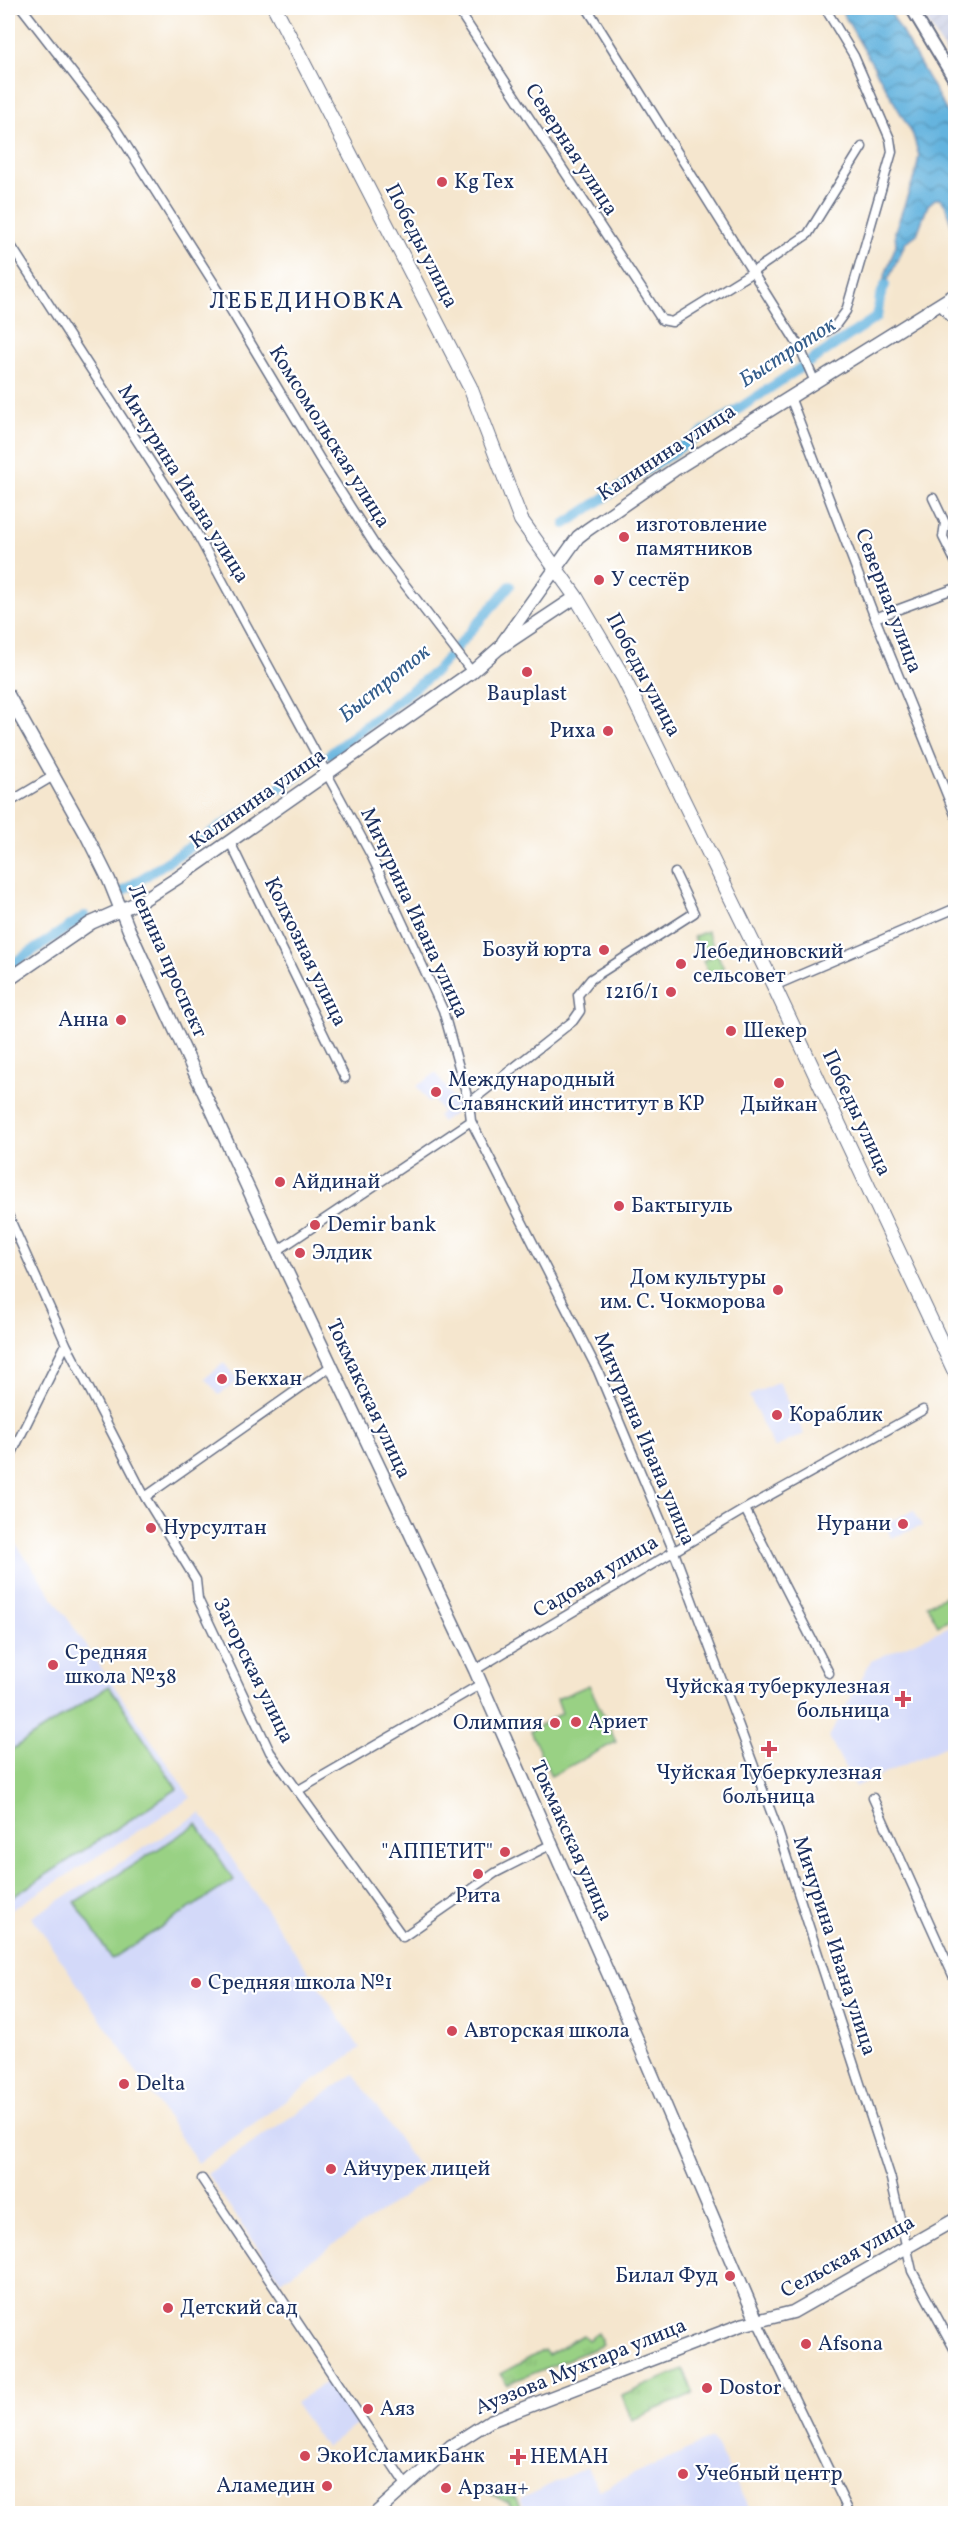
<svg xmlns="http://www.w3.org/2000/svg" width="963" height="2521" font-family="Vollkorn,serif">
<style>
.built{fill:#d3d9f9}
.industrial{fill:url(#industrial-furrows)}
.grass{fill:url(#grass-tufts);stroke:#5a8071;stroke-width:1.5}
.pitch{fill:#99d184;stroke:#5a8071;stroke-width:1.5}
.water{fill:url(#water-waves);stroke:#3f719e;stroke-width:1.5}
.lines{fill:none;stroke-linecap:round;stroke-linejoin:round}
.canal{stroke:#63b3de;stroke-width:10}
.minor-casing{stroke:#676f85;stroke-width:11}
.tertiary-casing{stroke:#676f85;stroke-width:14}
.secondary-casing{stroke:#676f85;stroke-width:15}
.primary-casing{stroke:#676f85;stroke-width:16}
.minor{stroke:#fff;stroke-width:8}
.tertiary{stroke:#fff;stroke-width:10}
.secondary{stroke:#fff;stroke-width:12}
.primary{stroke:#fff;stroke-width:14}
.poi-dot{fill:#d1495b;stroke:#fff;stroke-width:2}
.labels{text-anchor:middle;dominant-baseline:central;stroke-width:4.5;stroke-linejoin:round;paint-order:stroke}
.street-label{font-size:21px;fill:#1b2f5e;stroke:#fff}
.poi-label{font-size:21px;fill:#1b2f5e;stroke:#fff;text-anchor:start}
.water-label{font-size:22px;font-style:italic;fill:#345d8b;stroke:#fff}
.quarter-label{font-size:24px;letter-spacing:1.5px;fill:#1b2f5e;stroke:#fff}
</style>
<defs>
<pattern id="industrial-furrows" width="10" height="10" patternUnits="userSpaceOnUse" patternTransform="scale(1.5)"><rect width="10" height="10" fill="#bcc3de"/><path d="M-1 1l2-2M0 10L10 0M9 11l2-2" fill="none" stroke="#a1a8c1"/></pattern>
<pattern id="grass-tufts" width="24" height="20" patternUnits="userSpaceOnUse" patternTransform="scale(1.5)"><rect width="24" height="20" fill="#99d184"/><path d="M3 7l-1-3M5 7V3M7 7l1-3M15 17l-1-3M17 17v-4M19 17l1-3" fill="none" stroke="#83b474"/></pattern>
<pattern id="water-waves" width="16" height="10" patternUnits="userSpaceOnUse" patternTransform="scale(1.5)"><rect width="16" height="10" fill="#63b3de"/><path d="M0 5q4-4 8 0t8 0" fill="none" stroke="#5192b7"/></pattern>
</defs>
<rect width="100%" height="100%" fill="#fff"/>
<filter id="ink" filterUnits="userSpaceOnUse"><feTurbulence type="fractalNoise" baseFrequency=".0167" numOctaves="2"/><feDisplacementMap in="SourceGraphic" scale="12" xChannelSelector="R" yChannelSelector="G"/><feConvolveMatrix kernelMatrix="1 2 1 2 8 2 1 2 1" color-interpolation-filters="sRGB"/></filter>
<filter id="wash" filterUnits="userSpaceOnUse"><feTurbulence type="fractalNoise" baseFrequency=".008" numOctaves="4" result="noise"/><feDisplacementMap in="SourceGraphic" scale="24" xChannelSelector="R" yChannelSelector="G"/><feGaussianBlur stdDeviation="1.35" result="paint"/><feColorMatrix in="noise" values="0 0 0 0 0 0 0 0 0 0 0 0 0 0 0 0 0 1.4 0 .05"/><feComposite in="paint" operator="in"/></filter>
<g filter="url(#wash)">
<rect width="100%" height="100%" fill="#f5e6ce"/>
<path class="built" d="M436 1073 461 1109 442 1122 437 1116 442 1112 433 1100 428 1102 417 1086Z
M224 1363 238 1381 219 1395 205 1378Z
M779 1382 804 1434 774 1448 749 1396Z
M914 1511 922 1526 891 1538 885 1523Z
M8 1532 191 1798 8 1912Z
M955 1624V1742L855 1787 829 1737 871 1661Z
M201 1813 360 2048 198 2163 32 1917Z
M354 2074 427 2180 281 2281 207 2174Z
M329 2380 358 2424 325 2447 295 2403Z
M712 2438 752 2513H527L520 2499 587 2467 599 2490Z"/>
<path class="industrial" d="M920 8H955V70Z"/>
<path class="grass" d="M707 931 714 947 699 952 693 937Z
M717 953 724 969 710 976 703 961Z
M598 2333 603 2345 507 2384 500 2374 544 2350 548 2355 583 2335 588 2340Z
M683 2369 694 2393 632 2420 622 2396Z
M494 2487 516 2499 523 2513H515L509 2503 486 2492Z"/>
<path class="pitch" d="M955 1591V1616L938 1625 927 1605Z
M589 1685 616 1742 551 1776 530 1731 562 1713 557 1699Z
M109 1686 177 1789 8 1900V1752Z
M197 1824 234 1880 112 1959 75 1902Z"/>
<path class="water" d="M840 8H888L950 117 956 135 955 237 946 206 940 198 935 199 928 205 917 234 906 242 880 297 883 281 896 245 895 231 916 172 919 156 913 135Z"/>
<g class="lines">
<path class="canal" d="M565 524 877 317 880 297 885 285
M330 754 436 671 510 586
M123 891 302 773
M8 967 85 916"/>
</g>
</g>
<g filter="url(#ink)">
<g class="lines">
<g class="minor-casing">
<path id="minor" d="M22 8 114 126 229 307 323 464 376 547 472 672
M457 8 662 320 672 322 751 273 808 234 862 147
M587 8 800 348 814 380
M8 241 196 532 372 857 443 1010 469 1103 471 1121 598 1371 674 1552 777 1828 891 2179 912 2271 956 2352
M939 304 956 323
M800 348 835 326 846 311 892 152 890 139 854 56 825 8
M790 397 875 618 956 817
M933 498 945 523 943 537 956 563
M875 618 956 588
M8 803 55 775
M230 842 345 1078
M774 986 956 908
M469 1103 573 1021 580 1011 578 995 591 979 694 913 675 873
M8 1215 66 1344 145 1497 196 1580 198 1599 270 1752 403 1937 495 1873 552 1844
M277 1251 471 1121
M8 1461 66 1344
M145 1497 331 1366
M745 1509 829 1673
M475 1670 745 1509 923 1410
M297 1791 481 1684
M873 1798 956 1982
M202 2179 406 2485
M757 2321 850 2514"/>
</g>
<g class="tertiary-casing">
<path id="tertiary" d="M911 8 956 83"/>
</g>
<g class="secondary-casing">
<path id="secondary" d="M503 642 578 537 587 530 674 470 956 294
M8 695 86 834 109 880 129 930 277 1251 475 1670 636 2037 757 2321
M8 980 91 923 143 900 179 877 472 672 498 649 576 597
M375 2514 451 2446 490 2421 741 2325 793 2312 956 2219"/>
</g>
<g class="primary-casing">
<path id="primary" d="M275 8 470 387 521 520 576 597 623 677 774 986 956 1374"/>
</g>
<use href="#minor" class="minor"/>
<use href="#tertiary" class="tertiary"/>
<use href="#secondary" class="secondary"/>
<use href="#primary" class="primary"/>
</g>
</g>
<g class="poi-dot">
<circle cx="442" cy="182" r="6"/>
<circle cx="624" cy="537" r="6"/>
<circle cx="599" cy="580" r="6"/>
<circle cx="527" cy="672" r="6"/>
<circle cx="608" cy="731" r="6"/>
<circle cx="604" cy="950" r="6"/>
<circle cx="681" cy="964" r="6"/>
<circle cx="671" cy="992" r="6"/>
<circle cx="121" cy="1020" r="6"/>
<circle cx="731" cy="1031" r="6"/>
<circle cx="779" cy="1083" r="6"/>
<circle cx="436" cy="1092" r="6"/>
<circle cx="280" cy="1182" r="6"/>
<circle cx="619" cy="1206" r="6"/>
<circle cx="315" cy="1225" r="6"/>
<circle cx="300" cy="1253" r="6"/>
<circle cx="778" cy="1290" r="6"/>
<circle cx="222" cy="1379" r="6"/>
<circle cx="777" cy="1415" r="6"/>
<circle cx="903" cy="1524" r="6"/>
<circle cx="151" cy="1528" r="6"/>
<circle cx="53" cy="1665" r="6"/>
<path d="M900 1690h6v6h6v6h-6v6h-6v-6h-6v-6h6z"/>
<circle cx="576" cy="1722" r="6"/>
<circle cx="555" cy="1723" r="6"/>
<path d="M766 1740h6v6h6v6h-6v6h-6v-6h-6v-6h6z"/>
<circle cx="505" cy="1852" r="6"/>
<circle cx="478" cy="1874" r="6"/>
<circle cx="196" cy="1983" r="6"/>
<circle cx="452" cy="2031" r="6"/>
<circle cx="124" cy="2084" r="6"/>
<circle cx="331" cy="2169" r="6"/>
<circle cx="730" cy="2276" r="6"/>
<circle cx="168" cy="2308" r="6"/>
<circle cx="806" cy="2344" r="6"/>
<circle cx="707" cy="2388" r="6"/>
<circle cx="368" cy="2409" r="6"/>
<circle cx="305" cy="2456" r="6"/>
<path d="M515 2448h6v6h6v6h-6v6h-6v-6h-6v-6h6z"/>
<circle cx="683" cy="2474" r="6"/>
<circle cx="327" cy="2486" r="6"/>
<circle cx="446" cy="2488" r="6"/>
</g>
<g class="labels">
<g class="street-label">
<text transform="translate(571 150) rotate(57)">Северная улица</text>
<text transform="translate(421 246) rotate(63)">Победы улица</text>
<text transform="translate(329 437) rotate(58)">Комсомольская улица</text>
<text transform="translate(667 453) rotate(-33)">Калинина улица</text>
<text transform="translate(183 484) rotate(58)">Мичурина Ивана улица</text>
<text transform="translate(888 601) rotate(69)">Северная улица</text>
<text transform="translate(643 675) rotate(62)">Победы улица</text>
<text transform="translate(258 799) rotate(-35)">Калинина улица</text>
<text transform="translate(414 913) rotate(65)">Мичурина Ивана улица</text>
<text transform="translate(305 952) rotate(64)">Колхозная улица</text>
<text transform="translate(167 961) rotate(66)">Ленина проспект</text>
<text transform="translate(856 1113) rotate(65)">Победы улица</text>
<text transform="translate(368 1399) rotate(65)">Токмакская улица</text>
<text transform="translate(644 1439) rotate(67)">Мичурина Ивана улица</text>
<text transform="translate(596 1577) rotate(-31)">Садовая улица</text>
<text transform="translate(253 1671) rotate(64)">Загорская улица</text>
<text transform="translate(571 1841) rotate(66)">Токмакская улица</text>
<text transform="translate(834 1946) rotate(72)">Мичурина Ивана улица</text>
<text transform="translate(848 2257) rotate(-29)">Сельская улица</text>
<text transform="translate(581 2367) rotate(-22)">Ауэзова Мухтара улица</text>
</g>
<g class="poi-label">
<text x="454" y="182">Kg Tex</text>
<text x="636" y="525">изготовление<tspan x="636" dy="24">памятников</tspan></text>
<text x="611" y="580">У сестёр</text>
<text x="527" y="694" text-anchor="middle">Bauplast</text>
<text x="596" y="731" text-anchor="end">Риха</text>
<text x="592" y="950" text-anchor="end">Бозуй юрта</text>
<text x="693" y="952">Лебединовский<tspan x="693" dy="24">сельсовет</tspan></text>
<text x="659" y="992" text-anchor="end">121б/1</text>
<text x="109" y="1020" text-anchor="end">Анна</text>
<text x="743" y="1031">Шекер</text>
<text x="448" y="1080">Международный<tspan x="448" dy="24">Славянский институт в КР</tspan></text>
<text x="779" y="1105" text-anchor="middle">Дыйкан</text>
<text x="292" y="1182">Айдинай</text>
<text x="631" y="1206">Бактыгуль</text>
<text x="327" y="1225">Demir bank</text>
<text x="312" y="1253">Элдик</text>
<text x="766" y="1278" text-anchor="end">Дом культуры<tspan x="766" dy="24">им. С. Чокморова</tspan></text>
<text x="234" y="1379">Бекхан</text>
<text x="789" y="1415">Кораблик</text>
<text x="891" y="1524" text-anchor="end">Нурани</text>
<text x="163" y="1528">Нурсултан</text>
<text x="65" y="1653">Средняя<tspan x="65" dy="24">школа №38</tspan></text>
<text x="890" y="1687" text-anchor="end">Чуйская туберкулезная<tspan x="890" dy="24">больница</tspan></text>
<text x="588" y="1722">Ариет</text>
<text x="543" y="1723" text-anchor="end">Олимпия</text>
<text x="769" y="1773" text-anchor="middle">Чуйская Туберкулезная<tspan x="769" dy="24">больница</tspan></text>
<text x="493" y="1852" text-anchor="end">"АППЕТИТ"</text>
<text x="478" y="1896" text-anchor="middle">Рита</text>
<text x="208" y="1983">Средняя школа №1</text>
<text x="464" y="2031">Авторская школа</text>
<text x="136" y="2084">Delta</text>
<text x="343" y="2169">Айчурек лицей</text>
<text x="718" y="2276" text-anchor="end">Билал Фуд</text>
<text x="180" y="2308">Детский сад</text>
<text x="818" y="2344">Afsona</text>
<text x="719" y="2388">Dostor</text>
<text x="380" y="2409">Аяз</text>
<text x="317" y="2456">ЭкоИсламикБанк</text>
<text x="530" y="2457">НЕМАН</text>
<text x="695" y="2474">Учебный центр</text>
<text x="315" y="2486" text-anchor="end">Аламедин</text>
<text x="458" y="2488">Арзан+</text>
</g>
<g class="water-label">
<text transform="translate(788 353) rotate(-33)">Быстроток</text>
<text transform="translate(385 684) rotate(-39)">Быстроток</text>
</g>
<g class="quarter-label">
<text x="307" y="302">ЛЕБЕДИНОВКА</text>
</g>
</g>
<rect width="963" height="2521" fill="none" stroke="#fff" stroke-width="30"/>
</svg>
